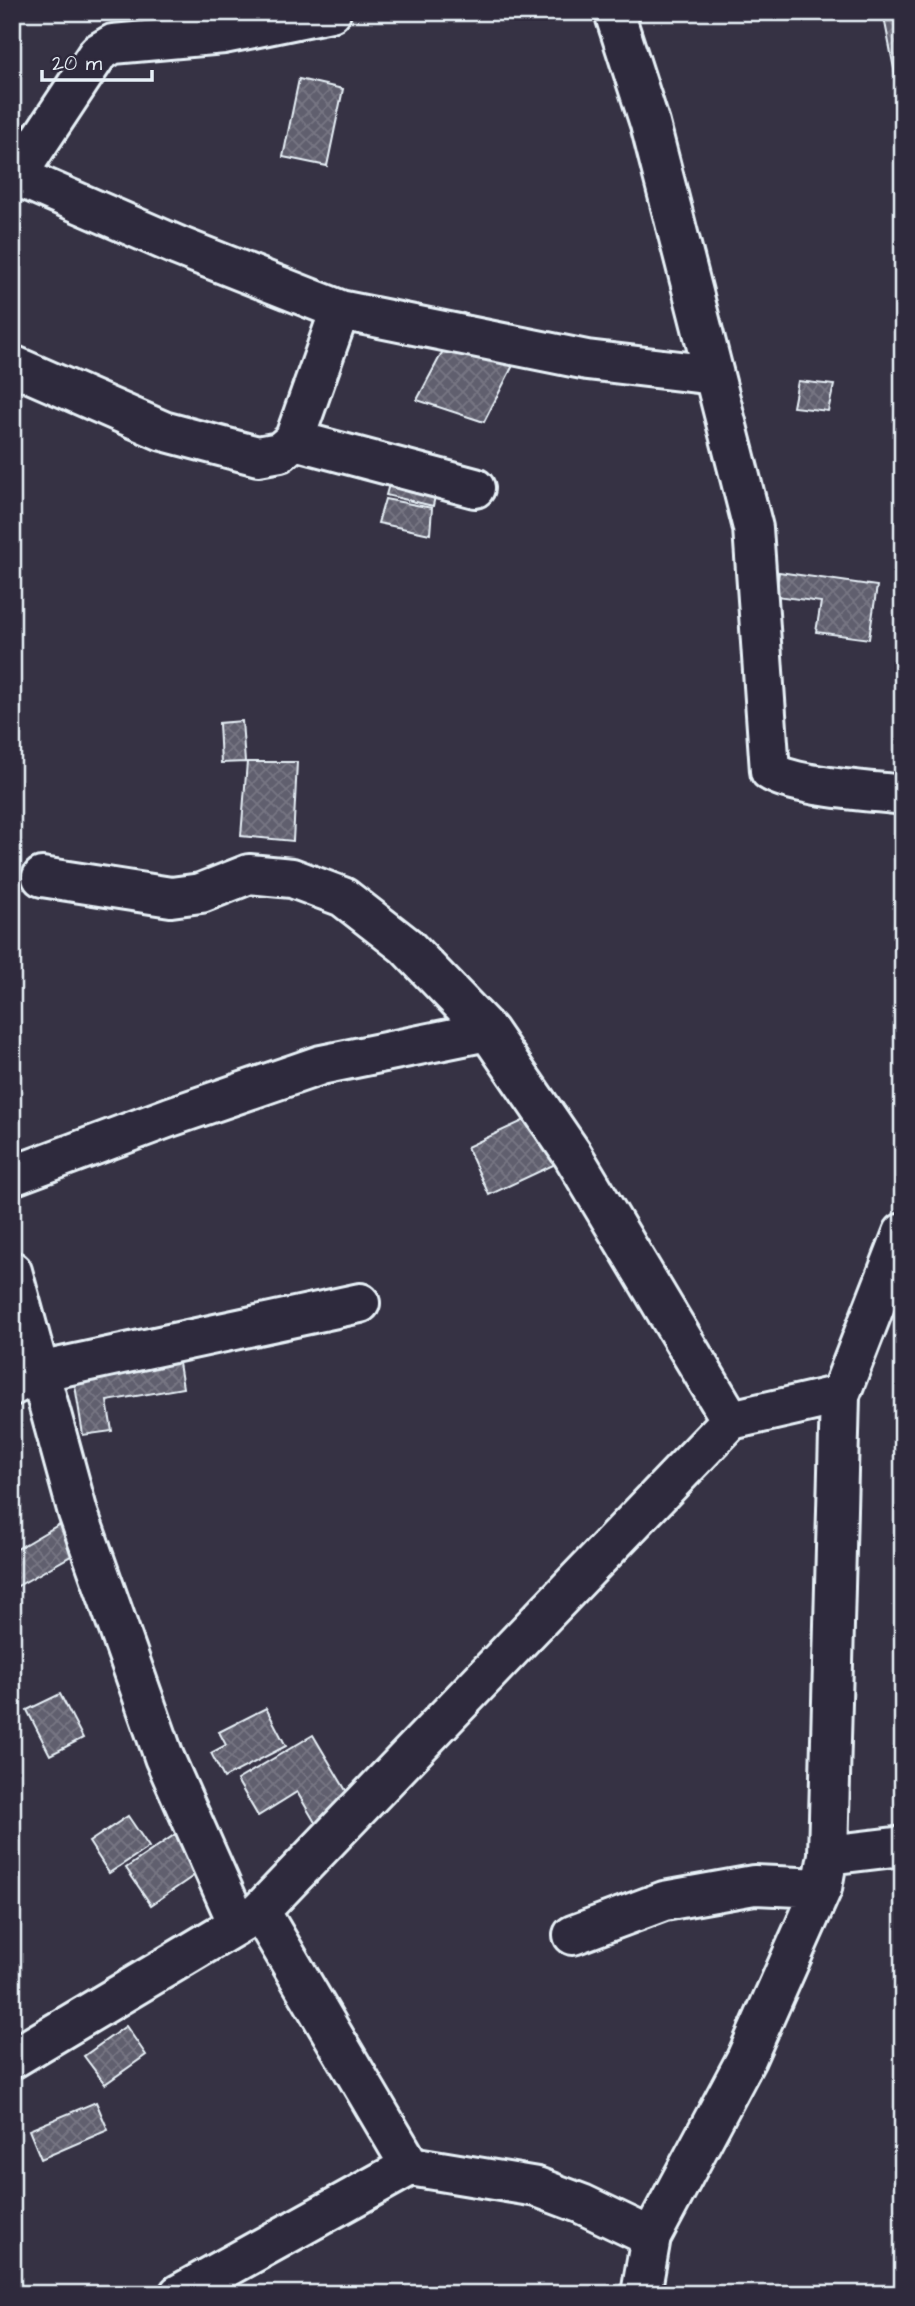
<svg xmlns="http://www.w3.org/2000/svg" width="915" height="2306" font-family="'Architects Daughter',sans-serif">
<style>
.building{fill:url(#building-cross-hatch);stroke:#e8f1f8;stroke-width:2}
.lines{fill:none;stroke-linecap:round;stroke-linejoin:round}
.minor-casing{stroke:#e8f1f8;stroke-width:44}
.minor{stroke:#2f2a3d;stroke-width:38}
</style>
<defs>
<pattern id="building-cross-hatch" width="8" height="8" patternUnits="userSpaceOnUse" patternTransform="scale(1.75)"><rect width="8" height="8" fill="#605e6e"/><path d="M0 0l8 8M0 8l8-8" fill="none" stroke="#777683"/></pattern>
</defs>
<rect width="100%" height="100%" fill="#363244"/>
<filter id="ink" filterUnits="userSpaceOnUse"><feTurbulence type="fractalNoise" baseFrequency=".0143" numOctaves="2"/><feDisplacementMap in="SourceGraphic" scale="14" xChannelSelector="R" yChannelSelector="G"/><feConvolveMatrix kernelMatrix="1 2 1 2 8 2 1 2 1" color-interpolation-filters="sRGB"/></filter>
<g filter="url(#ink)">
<path class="building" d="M883 12H903V74H895Z
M299 79 343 89 327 166 283 157Z
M463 313 529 334 484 422 417 400Z
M798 381 834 385 828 411 793 407Z
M392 474 437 486 433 506 386 495Z
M385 499 432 508 430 534 378 523Z
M779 572 877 586 869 639 816 632 821 602 776 596Z
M242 721 245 762 221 763 219 723Z
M247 762H297L293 841 241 836Z
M542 1112 564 1160 489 1195 467 1147Z
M178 1357 183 1388 107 1401 112 1431 83 1435 73 1373Z
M60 1524 76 1553 16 1587 12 1581V1552Z
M60 1694 83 1738 50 1755 27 1710Z
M266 1708 286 1746 224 1778 211 1753 226 1745 219 1732Z
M313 1735 354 1804 317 1826 297 1792 258 1816 237 1780Z
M128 1816 149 1847 109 1873 89 1842Z
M180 1831 205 1868 151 1905 126 1868Z
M126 2026 146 2055 105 2084 84 2056Z
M96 2102 108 2130 41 2159 29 2130Z"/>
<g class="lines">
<g class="minor-casing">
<path id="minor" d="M614 12 650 124 753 528 770 771C794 787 871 791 903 795
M17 176 178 246 340 310 587 360 714 375
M12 183 98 53 113 44 224 34 331 12
M12 365 163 431 258 456 280 452 294 440 475 488
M294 440 340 310
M42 877 171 897 201 893 249 874 292 878 343 897 406 946 488 1031 572 1154 731 1420
M12 1176 170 1117 321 1065 488 1031
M12 1271 78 1513 164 1757 238 1924
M12 1386 38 1372 360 1303
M828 1855 903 1846
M260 1911 410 2166
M573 1935 664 1901 754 1885 822 1888
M12 2059 260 1911 731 1420 840 1395
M179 2294 410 2166 537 2187 582 2204 651 2237
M641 2294 651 2237 746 2059 822 1888 828 1855 840 1395 903 1233"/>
</g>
<use href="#minor" class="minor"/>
</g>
</g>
<rect width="915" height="2306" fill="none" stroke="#2f2a3d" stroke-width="42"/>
<rect x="21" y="21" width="873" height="2264" fill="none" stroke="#e8f1f8" stroke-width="2.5" filter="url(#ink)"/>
<path d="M42 70v10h110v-10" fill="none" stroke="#e8f1f8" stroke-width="3.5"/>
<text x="52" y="70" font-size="21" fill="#e8f1f8" stroke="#2f2a3d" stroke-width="5" paint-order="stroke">20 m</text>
</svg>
